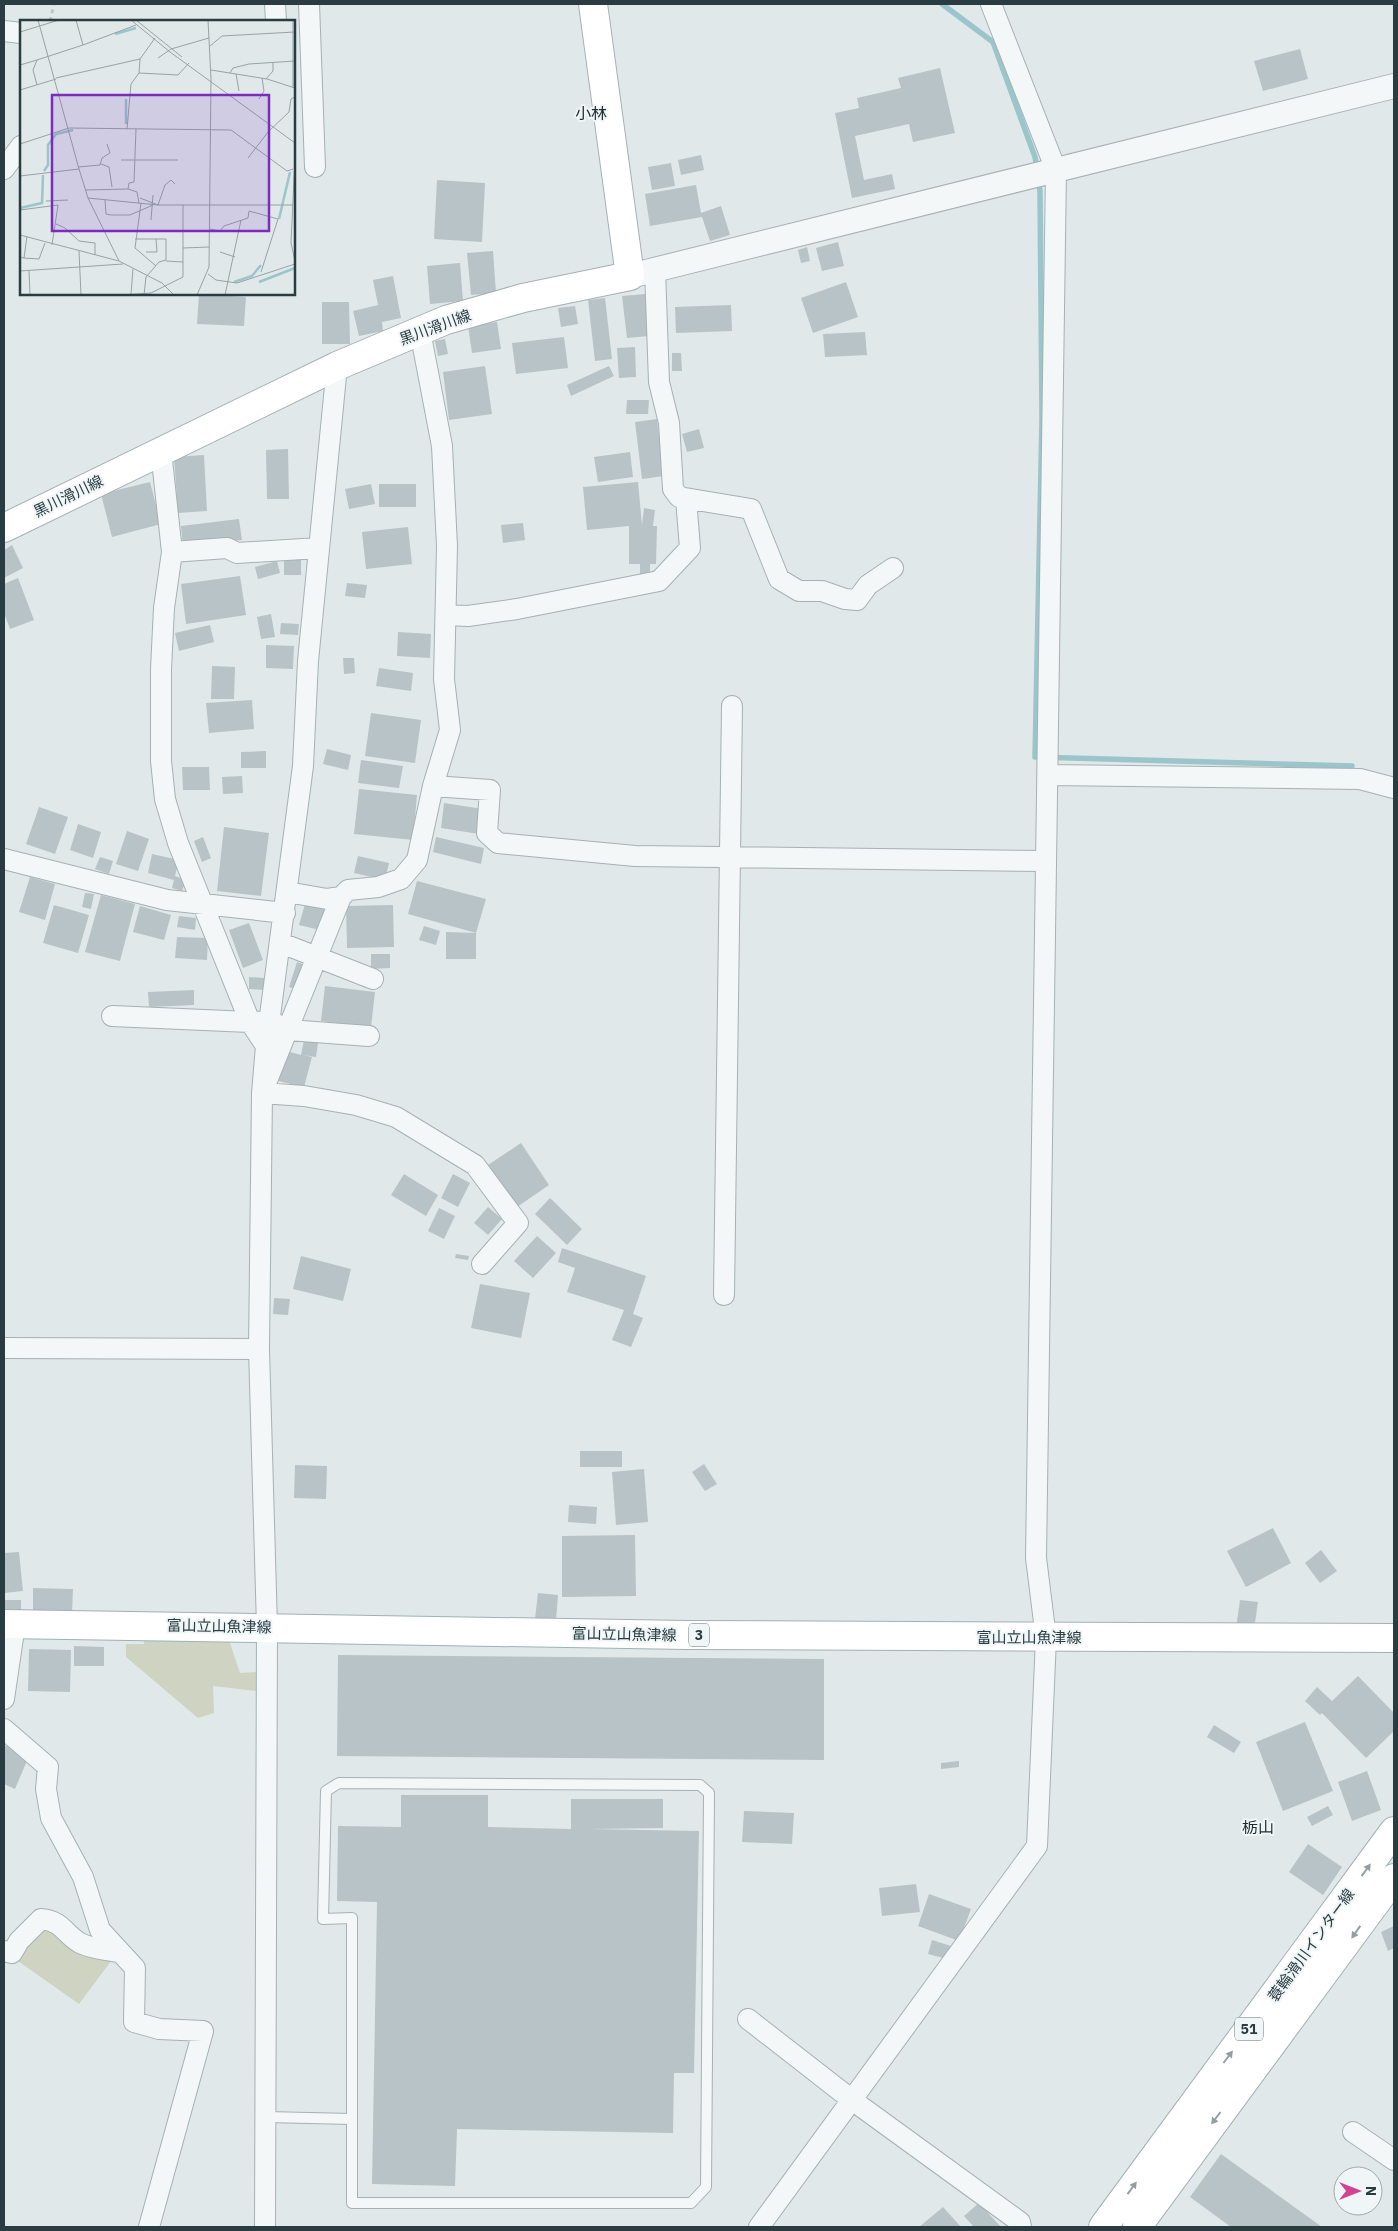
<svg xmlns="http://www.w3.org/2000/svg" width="1398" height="2231" font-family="'IBM Plex Sans','Noto Sans JP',sans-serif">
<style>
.green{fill:#ced4c1}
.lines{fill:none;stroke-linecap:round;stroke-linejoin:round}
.stream{stroke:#9bc5ca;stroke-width:5.5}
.building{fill:#b8c3c7}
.service-casing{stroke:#a5b1b4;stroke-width:12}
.minor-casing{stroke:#a5b1b4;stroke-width:22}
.tertiary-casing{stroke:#a5b1b4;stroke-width:26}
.secondary-casing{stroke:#a5b1b4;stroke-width:30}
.primary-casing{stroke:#a0b1b6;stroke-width:30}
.path{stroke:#bec6c8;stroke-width:3;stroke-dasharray:4 4;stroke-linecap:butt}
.service{stroke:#f3f7f8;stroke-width:10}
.minor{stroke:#f3f7f8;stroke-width:20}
.tertiary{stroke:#f3f7f8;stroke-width:24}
.secondary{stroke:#fff;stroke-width:28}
.primary{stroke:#fff;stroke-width:28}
.oneway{fill:#949ea0}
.labels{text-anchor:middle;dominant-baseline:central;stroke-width:4;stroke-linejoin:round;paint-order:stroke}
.shield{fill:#f0f6f7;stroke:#657478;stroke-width:1}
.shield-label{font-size:14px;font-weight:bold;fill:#293c41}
.street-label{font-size:15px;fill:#293c41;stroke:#f0f6f7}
.neighbourhood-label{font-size:16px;fill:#1b2c32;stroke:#f0f6f7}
.inset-river{fill:none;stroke:#9bc5ca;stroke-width:2.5}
.inset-road{fill:none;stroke:#97a3a6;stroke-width:1}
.view{fill:#7b2cbf;fill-opacity:0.15;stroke:#7b2cbf;stroke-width:2.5}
.inset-edge{fill:none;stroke:#293c41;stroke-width:2.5}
</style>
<rect width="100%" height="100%" fill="#e0e8ea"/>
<path class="green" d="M143 1634H227L240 1673 256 1672V1691L213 1686 214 1713 198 1718 126 1657V1644H144Z
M46 1926 111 1961 79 2004 18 1961 39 1930Z"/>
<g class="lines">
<path class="stream" d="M942 4 993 42 1035 157 1037 169
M1039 181 1040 192 1042 418 1035 757 1352 766"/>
</g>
<path class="building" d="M1300 49 1308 79 1263 91 1254 61Z
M940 68 955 133 913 142 909 124 855 136 864 180 892 174 895 189 852 198 835 113 859 108 857 98 901 88 898 78Z
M701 155 704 170 681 175 678 160Z
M671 163 675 186 652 190 648 167Z
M437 180 485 183 482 242 434 239Z
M696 185 701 213 721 206 730 235 710 241 702 217 650 226 645 194Z
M838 242 844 266 822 271 816 248Z
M807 247 810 261 801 263 798 250Z
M493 251 496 293 471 295 467 253Z
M460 263 463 301 430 304 427 266Z
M393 276 401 318 382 322 383 331 359 336 353 311 378 305 373 280Z
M846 282 858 317 813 333 801 298Z
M199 294 246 297 244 326 197 324Z
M645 294 649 336 627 338 622 296Z
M605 298 612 359 595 361 588 300Z
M322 302H349L350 344H322Z
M731 305 732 331 676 333 675 307Z
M575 306 578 324 561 327 558 308Z
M497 322 501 349 472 353 468 326Z
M865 332 867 355 825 357 823 334Z
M564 337 568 368 516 374 512 343Z
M445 339 448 354 438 356 435 341Z
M635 347 636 377 619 378 617 348Z
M672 353H681L682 371H672Z
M485 366 492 414 449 420 443 372Z
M609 366 614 376 571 396 567 385Z
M627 400H649L648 414H626Z
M657 419 664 476 642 479 635 422Z
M699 429 704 448 687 452 682 434Z
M288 449 289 499H267L266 450Z
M630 452 633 477 598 482 594 457Z
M204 455 207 511 178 513 174 457Z
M150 482 161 524 112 537 101 494Z
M638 482 642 525 644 508 655 510 653 526H657L656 564H650V576H640V564H629V526L587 530 583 487Z
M371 484 375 504 349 509 345 489Z
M379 484H416V507H379Z
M239 519 242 540 183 547 181 526Z
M523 523 525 540 503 543 501 525Z
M408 527 412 564 366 569 362 532Z
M12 545 23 568 4 578V550Z
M284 559H301V575H284Z
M277 561 280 573 258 579 255 567Z
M240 576 246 615 186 624 181 584Z
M18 578 34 620 10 629 4 613V584Z
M347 583 367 585 365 598 345 596Z
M271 614 275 637 261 639 257 617Z
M281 623 299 624 298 635 280 634Z
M210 625 214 642 179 651 175 633Z
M398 632 431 634 430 658 397 656Z
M266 645 294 646 293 669 266 668Z
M343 658H354L355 673 344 674Z
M212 666 235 667 234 699H211Z
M379 668 413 673 411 691 376 686Z
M252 700 254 729 209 733 206 703Z
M371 713 421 720 415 763 365 756Z
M327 749 351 755 348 770 323 764Z
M266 751V768H241V752Z
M361 760 403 766 399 788 358 783Z
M182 767H209L210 790H183Z
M242 776 243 793 223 794 222 777Z
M359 789 417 795 413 840 354 834Z
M444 803 483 809 479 834 441 828Z
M39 807 68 817 55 854 26 844Z
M78 824 101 832 93 858 70 850Z
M224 827 269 833 261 896 217 891Z
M127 831 149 839 138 871 116 864Z
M203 837 211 858 202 862 194 841Z
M436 837 484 848 481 864 433 852Z
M152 854 179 860 175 876 186 880 182 891 172 888 174 880 148 873Z
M358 856 389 863 385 880 354 873Z
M100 857 113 861 109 874 95 869Z
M30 877 55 884 45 920 19 912Z
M417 881 486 899 476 933V959H446V932L476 933 408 914Z
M85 893 94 894 91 909 82 907Z
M101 895 135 904 120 961 85 952Z
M305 904 330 911 324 931 299 925Z
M54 905 89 915 78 953 43 943Z
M393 905 394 947 347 948 346 906Z
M140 906 171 915 164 940 133 932Z
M179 916 196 918 195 930 177 927Z
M249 923 263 960 243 968 229 930Z
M424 926 440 931 436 945 419 940Z
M177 937 208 938 207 960 175 958Z
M371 954H390V968L371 969Z
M297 962 308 966 300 990 289 987Z
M249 977 265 978 264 990 249 989Z
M325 986 375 992 371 1027 321 1021Z
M194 990V1005L149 1007 148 992Z
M304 1040 318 1043 316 1057 303 1055 312 1057 304 1087 278 1081 286 1051 301 1055Z
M521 1143 549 1185 517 1207 488 1165Z
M404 1174 438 1195 426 1216 391 1195Z
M453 1174 470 1183 458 1207 441 1198Z
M550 1198 582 1229 567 1245 535 1214Z
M488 1207 502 1219 488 1235 474 1223Z
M439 1208 455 1216 444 1239 428 1231Z
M537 1236 556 1253 533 1278 514 1261Z
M562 1248 646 1276 633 1314 643 1318 631 1347 612 1340 624 1310 567 1292 575 1268 558 1262Z
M456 1254 469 1256 468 1260 455 1258Z
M301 1256 351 1269 343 1301 293 1289Z
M480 1284 530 1293 521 1338 471 1328Z
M274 1298 290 1299 288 1315 273 1314Z
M580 1451H622V1467H580Z
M704 1464 717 1484 705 1491 692 1472Z
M295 1465 327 1466 326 1499 294 1498Z
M644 1469 648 1522 616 1525 612 1472Z
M569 1505 597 1507 596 1524 568 1522Z
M1273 1528 1291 1563 1246 1587 1227 1551Z
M635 1535 636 1596 562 1597V1536Z
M1321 1550 1337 1571 1320 1583 1305 1563Z
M19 1552 23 1591 4 1593V1553Z
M33 1588 73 1589 72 1613H33Z
M538 1593 558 1595 556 1621 535 1619Z
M4 1600H21V1613H4Z
M1240 1600 1258 1602 1254 1630 1236 1628Z
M74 1646 104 1647V1666H74Z
M29 1649 71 1650 70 1692 28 1691Z
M338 1655 824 1659V1760L337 1756Z
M1358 1676 1394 1713V1731L1366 1758 1322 1713 1320 1715 1305 1701 1317 1687 1332 1701Z
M1305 1722 1333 1791 1283 1811 1256 1742Z
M1214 1725 1241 1742 1234 1753 1207 1737Z
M4 1745 29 1756 15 1789 4 1784Z
M959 1761V1767L941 1769V1763Z
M1367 1771 1381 1810 1352 1821 1338 1782Z
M401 1795H488V1827L571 1829V1799H663V1828L590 1829 699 1831 694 2073H674L673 2133 457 2129 455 2186 372 2184 377 1902 337 1901 338 1826 401 1827Z
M1328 1806 1333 1815 1312 1826 1307 1817Z
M744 1811 794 1813 792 1844 742 1842Z
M1308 1844 1342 1867 1323 1895 1289 1872Z
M916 1884 920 1912 882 1916 879 1888Z
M929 1894 971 1909 959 1941 918 1926Z
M1394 1926V1948L1388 1951 1381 1932Z
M932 1940 951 1946 947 1959 928 1954Z
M1221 2154 1322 2227H1231L1190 2197Z
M979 2203 1001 2227H974L964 2216Z
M943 2207 961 2227H919Z"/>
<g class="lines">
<g class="service-casing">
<path id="service" d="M339 1783 700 1785 709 1793 706 2187 691 2203H352V1918L323 1919 326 1791Z
M266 2117 352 2119"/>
</g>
<g class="minor-casing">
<path id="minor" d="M275 4 276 21
M309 4 315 167
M4 31 21 33
M4 169 21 146
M655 270 659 382 669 423 673 489 679 497 751 509 779 579 799 591H822L845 599 857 600 868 585 893 568
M420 331 442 446 447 546 444 679 450 730 433 786
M161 451 172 552
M447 615 468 616 517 609 659 581 690 548 686 499
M1049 775 1360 779 1394 788
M4 859 167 900 285 913
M287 892 327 899 341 897 348 890 378 887 401 879 417 860 433 786 490 790 487 833 498 843 635 856 1046 861
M341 897 262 1093 304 1096 356 1105 396 1117 475 1165 518 1223 482 1264
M281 943 373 979
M112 1016 250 1022 270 1021 288 1030 369 1036
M266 1046 250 1022 178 843 165 799 161 761V669L164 608 172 552 227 548 237 553 319 548
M724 1295 732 706
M4 1348 259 1349
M4 1699 15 1624
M4 1729 48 1767 46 1789 51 1818 83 1877 100 1930 135 1968 134 2022 159 2029 203 2031 149 2227
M4 1951 12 1953 19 1941 41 1919C63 1921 64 1934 80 1943 92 1949 107 1950 119 1952
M748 2019 852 2100 1020 2222 1021 2227
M1353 2132 1394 2160
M265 2227 267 1627 259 1349 262 1093 266 1046 303 766 308 661 337 366
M759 2227 1037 1846 1046 1638 1036 1558 1056 170 991 4"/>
</g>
<g class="tertiary-casing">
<path id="tertiary" d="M630 276 1394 86"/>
</g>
<g class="secondary-casing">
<path id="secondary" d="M4 528 337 366 446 320 523 298 630 276 593 4"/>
</g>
<g class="primary-casing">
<path id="primary" d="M4 1624 687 1635 1394 1638
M1103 2227 1394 1831
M1137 2227 1394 1878"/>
</g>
<path class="path" d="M50 21 54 4"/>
<use href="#service" class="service"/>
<use href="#minor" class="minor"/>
<use href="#tertiary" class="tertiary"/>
<use href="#secondary" class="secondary"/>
<use href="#primary" class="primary"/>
</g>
<defs><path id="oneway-solid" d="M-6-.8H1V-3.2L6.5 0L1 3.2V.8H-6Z" transform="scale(1.25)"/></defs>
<g class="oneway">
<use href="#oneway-solid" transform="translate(1366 1870) rotate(-54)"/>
<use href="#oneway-solid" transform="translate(1356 1932) rotate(125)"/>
<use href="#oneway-solid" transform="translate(1228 2057) rotate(-53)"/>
<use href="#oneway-solid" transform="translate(1216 2118) rotate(127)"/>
<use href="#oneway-solid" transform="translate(1132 2188) rotate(-54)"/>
</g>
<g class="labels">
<g class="shield">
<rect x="689" y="1623.5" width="20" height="23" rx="4"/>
<rect x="1235" y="2017.5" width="28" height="23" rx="4"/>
</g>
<g class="shield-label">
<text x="699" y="1635">3</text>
<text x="1249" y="2029">51</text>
</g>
<g class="street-label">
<text transform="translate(435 327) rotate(-20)">黒川滑川線</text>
<text transform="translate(68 496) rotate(-26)">黒川滑川線</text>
<text transform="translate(219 1626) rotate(1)">富山立山魚津線</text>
<text transform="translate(624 1634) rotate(1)">富山立山魚津線</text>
<text x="1029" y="1637">富山立山魚津線</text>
<text transform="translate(1311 1945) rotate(-54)">蓑輪滑川インター線</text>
</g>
<g class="neighbourhood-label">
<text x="591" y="113">小林</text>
<text x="1258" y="1827">栃山</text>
</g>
</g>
<g transform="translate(20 20)">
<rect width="275" height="275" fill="#e0e8ea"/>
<path class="inset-river" d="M95 14 116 8M106 104V79M24 151 28 145V125L36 114 53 110M0 188 22 183 23 155M259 199 270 152M214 262 232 256 241 245M239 262 275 248"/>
<path class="inset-road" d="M18 0 59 149M56 0 63 25 116 5M111 0 150 32 275 123M116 0 162 37M273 0V67M0 12 39 0M190 26 202 16 275 12M138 38 151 29 189 18M0 45 17 40M191 50 247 59 275 68M119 53 158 55 169 43M210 53 213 48 229 44 275 41M216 54 219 71M36 58 120 39M246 59 253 51V42M17 65 13 50 17 40 63 25M0 70 36 59M239 79 244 71 242 58M107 109 111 64 119 53 120 39 135 18M116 109 114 162 109 163 108 169 117 172 119 183M0 124 49 108 211 110 267 151 273 149M228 138 248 112 269 92 271 79 275 77M275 138 271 223 275 241M101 140H158M0 142V178M81 144 89 147 92 167M58 147 80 145 82 138 90 133 87 124M0 156 59 149 68 178 99 241 142 263 154 275M65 170 108 169M68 178 138 185H273M120 178 138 185 145 165 151 160 155 164M85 180 86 194 91 195H110L133 185M26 181 48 180M121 183 115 228 136 246M0 190 38 185 32 225M131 200 133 175M36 204 45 208 59 221 75 223V235M190 209 200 211 204 206 228 198 229 191 258 199 241 252M0 215 99 241M115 219H146V240L139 242 126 257 124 275M163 228 189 227M59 231 61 275M126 232H137L136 219M200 232 215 237M0 237 4 238 7 216M4 238 19 239 25 223M146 241 163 242V185M9 250 10 275M0 251 103 244M188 254 196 260 217 263 275 244M111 274 113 249M102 275 131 273 163 257V242M177 275 189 247 191 59 188 0M205 275 221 200"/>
<path class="view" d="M32 75H249V211H32Z"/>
<rect width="275" height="275" class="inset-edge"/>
</g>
<rect width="1398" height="2231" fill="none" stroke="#293c41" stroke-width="10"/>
<g transform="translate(1358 2191) rotate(90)"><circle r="24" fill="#f0f6f7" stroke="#a0acae"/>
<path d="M0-4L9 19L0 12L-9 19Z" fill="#d04493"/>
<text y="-8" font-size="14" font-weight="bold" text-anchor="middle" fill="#293c41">N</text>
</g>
</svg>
